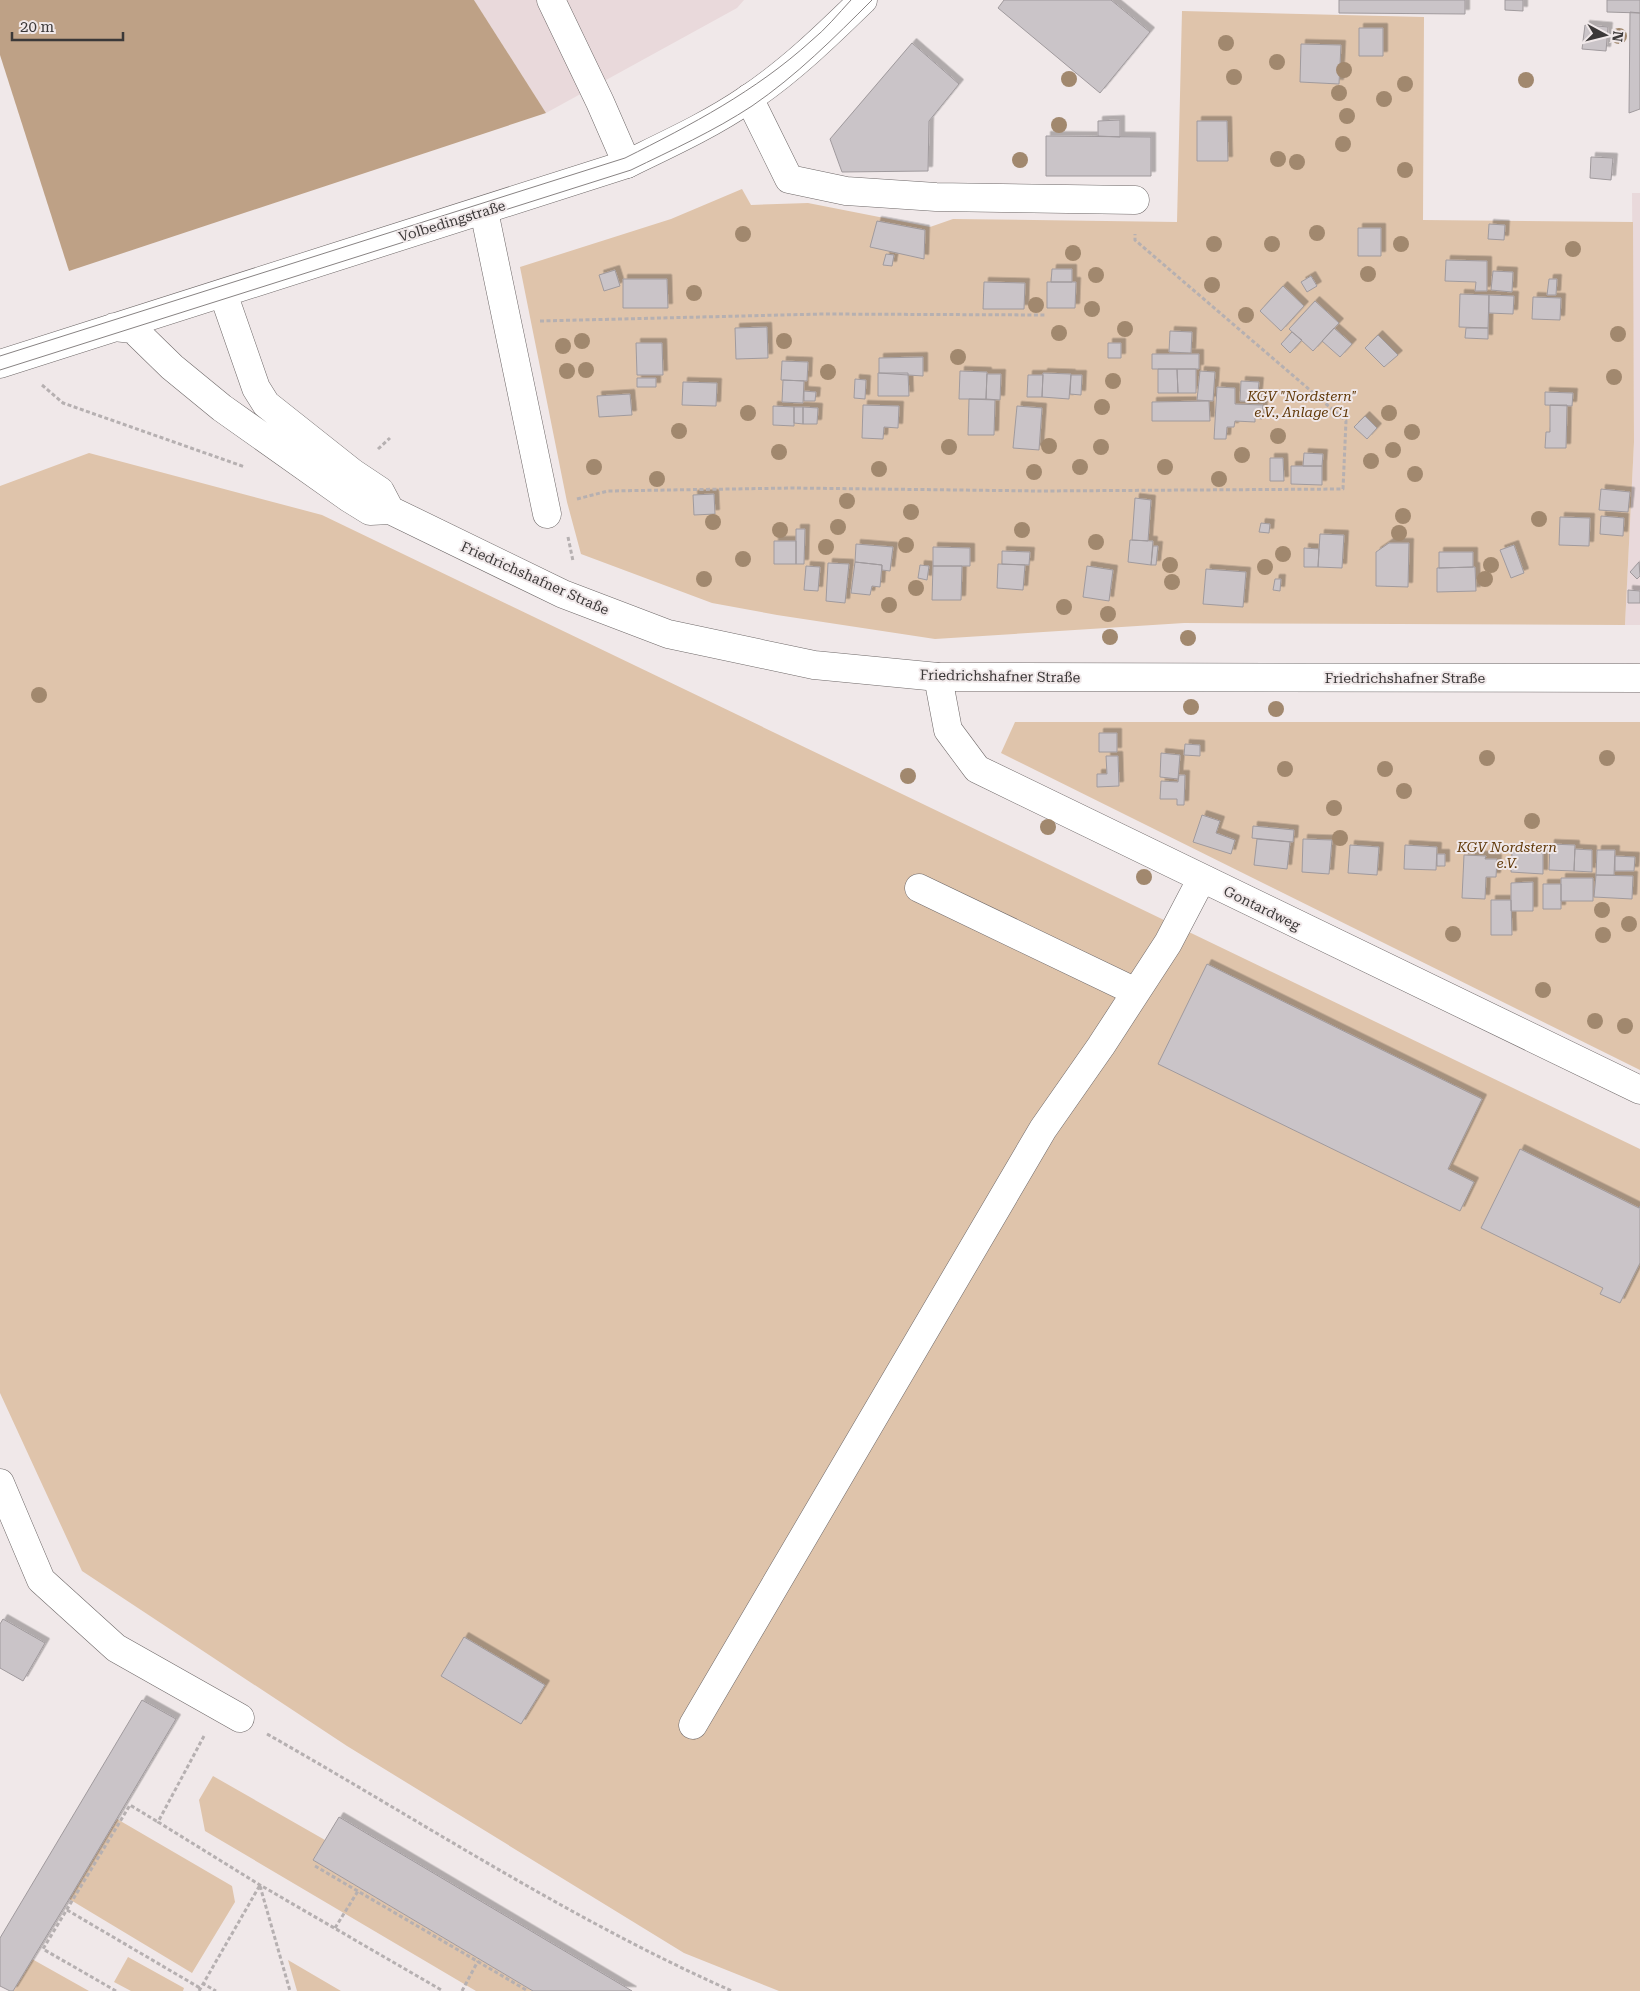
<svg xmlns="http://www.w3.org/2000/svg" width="1640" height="1991" font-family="'Roboto Serif',serif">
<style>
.built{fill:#e9d9db}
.green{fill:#dfc4ab}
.forest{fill:#bea186}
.building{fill:#cac4c8;stroke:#a09a9d;filter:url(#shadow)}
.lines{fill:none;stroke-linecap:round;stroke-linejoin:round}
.minor-casing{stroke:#6e6868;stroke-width:29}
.major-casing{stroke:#6e6868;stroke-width:29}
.path{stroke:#b6b0b1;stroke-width:3;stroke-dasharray:4 2.5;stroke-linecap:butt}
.minor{stroke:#fff;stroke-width:28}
.major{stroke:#fff;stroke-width:28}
.tram{stroke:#888383;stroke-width:1}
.tree{fill:#a1886e}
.labels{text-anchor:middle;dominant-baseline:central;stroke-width:4;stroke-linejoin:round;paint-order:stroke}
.street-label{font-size:14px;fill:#3b3838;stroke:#f0e8e9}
.park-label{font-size:14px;font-style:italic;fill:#613909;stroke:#f0e8e9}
</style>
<defs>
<filter id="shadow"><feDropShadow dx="4.5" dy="-4.5" stdDeviation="0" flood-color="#0004"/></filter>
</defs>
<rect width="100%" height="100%" fill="#f0e8e9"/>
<path class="built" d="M474 0H744L737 8 546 113Z
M1632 193H1640V625H1625L1634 442Z"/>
<path class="green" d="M1182 11 1424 17 1423 220 1633 222 1634 442 1625 625 1184 623 935 639 777 615 712 603 581 554 567 502 520 267 671 219 742 189 751 205 808 203 930 227 953 219 1177 222Z
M89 453 322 515 1640 1149V1991H779L684 1953 347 1746 82 1571 0 1393V486Z
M1015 722H1640V1070L1001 753Z
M213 1776 325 1840 313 1860 533 1991H476L205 1831 199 1800Z
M117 1819 232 1886 235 1902 192 1973 69 1899Z
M128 1957 184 1988 183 1991H131L114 1982Z
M32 1959 89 1991H13Z
M288 1960 341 1991H297Z"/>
<path class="forest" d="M0 0H474L546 113 69 271 0 55Z"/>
<path class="building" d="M1004 0H1111L1150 32 1100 93 998 8Z
M1339 0H1465V14L1339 13Z
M1505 0H1523V11L1505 10Z
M1607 0H1640V13L1607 12Z
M1630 12 1640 13V109L1629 113Z
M1585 25 1608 27 1606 51 1582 49Z
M1359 28H1383V56H1359Z
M912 43 959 84 929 121 928 171 842 172 830 139Z
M1301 44 1341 45 1339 84 1300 82Z
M1120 120V137L1098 136V121Z
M1197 121H1227L1228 161H1197Z
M1046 136 1151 137V176H1046Z
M1591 157 1613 158 1611 180 1590 178Z
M877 221 925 230 924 259 870 247Z
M1489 224 1505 225 1504 240 1488 239Z
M1358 228H1381V256H1358Z
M886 254 894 255 892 266 883 265Z
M1446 260 1487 261V291H1475L1476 282 1445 281Z
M1052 269H1072V282H1051Z
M615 270 620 286 604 291 599 275Z
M1493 271 1513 272 1512 292 1491 290Z
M1311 276 1317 286 1307 292 1301 282Z
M623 279H667L668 308H623Z
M1549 279H1557L1556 295H1547Z
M984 282 1025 283 1024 309H983Z
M1047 282H1076L1075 308H1047Z
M1283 286 1304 306 1281 331 1260 311Z
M1460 294 1489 295 1488 328 1459 327Z
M1489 295 1514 296 1513 314 1489 313Z
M1533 297 1561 298 1560 320 1532 319Z
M1315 301 1339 323 1313 351 1289 329Z
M767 327 768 358 736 359 735 328Z
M1334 328 1352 344 1340 357 1322 341Z
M1466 328H1488V339L1465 338Z
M1170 331 1192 332 1191 353 1169 352Z
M1292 332 1302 340 1290 353 1281 344Z
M1378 335 1398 355 1384 367 1365 348Z
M636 343H662L663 375H637Z
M1108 343H1121V358H1108Z
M1152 354H1199V369H1152Z
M923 357V376L879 373V358Z
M782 361 808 362 807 381 781 380Z
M1158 369H1177L1178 393H1158Z
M1177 369H1196V393H1178Z
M960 371 987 372 986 399H959Z
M1200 371 1215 372 1213 401 1197 400Z
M878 373H908L909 396H878Z
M1043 373 1071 374 1069 399 1042 397Z
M987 374H1001L1000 400 986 399Z
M1028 375H1043L1042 397H1027Z
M1071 375H1082L1081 395 1070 394Z
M637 378H656V387H637Z
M855 379 866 380 865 399 854 398Z
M783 380 804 381 803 403 782 402Z
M1241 381 1259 382 1257 402 1240 401Z
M683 382 717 383 716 406 682 405Z
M1217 387 1235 388V404L1263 405 1262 419 1255 418V422L1235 421 1234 427H1227L1226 439H1214Z
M804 391 816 392 815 401H804Z
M1545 392 1573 393 1572 406 1545 405Z
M630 394 632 415 599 417 597 396Z
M969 399 995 400 994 435H968Z
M1209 401 1210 421H1152V402Z
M863 405 899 406 898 428 884 427 883 439 862 438Z
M1550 405H1567L1566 448H1545L1546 432H1550Z
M773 406 794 407V426L773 425Z
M1017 406 1042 408 1039 450 1013 448Z
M794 407H803V424L794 423Z
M803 407 818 408 817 424H803Z
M1365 416 1377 428 1367 439 1354 427Z
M1304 453 1323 454 1322 466H1303Z
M1270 458H1283L1284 481H1270Z
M1291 466H1322V485L1291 484Z
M1601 489 1630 492 1628 512 1599 510Z
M714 494 715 514 694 515 693 495Z
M1135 498 1151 500 1148 541 1132 540Z
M1601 516 1624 518 1623 536 1600 534Z
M1560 517 1590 518 1589 546 1559 545Z
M1261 523 1270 524 1269 533 1259 532Z
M796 529H805L804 564H796Z
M1320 534 1344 535 1342 568 1318 567Z
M1130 540 1153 541 1151 565 1128 562Z
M774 541H796V564H774Z
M1389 543H1409L1408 587 1376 586V552Z
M856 544 893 547 890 571 882 570V565L855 562Z
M1514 545 1524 573 1511 578 1500 550Z
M1153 546H1158L1156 565H1151Z
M933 547 970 548V566H933Z
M1304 548 1319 549 1318 567H1304Z
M1002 551 1030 552 1029 565 1002 564Z
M1439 552H1473V567L1439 568Z
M855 562 882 565 880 587 872 586 870 595 851 593Z
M1639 562 1640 576 1637 579 1630 572Z
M828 563 849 564 845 603 826 601Z
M998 564 1025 565 1023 590 997 588Z
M920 565 929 566 927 580 918 578Z
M806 566 820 567 818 591 804 590Z
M933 566H962L961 600H932Z
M1087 566 1113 570 1109 601 1083 597Z
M1475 567 1476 591 1437 592V568Z
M1206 569 1246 572 1243 607 1203 604Z
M1275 579H1281L1280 591 1273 590Z
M1628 590 1640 591V603H1628Z
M1099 733H1117V752H1099Z
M1185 744 1200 745V756L1184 755Z
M1161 753 1180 755 1178 779 1160 777Z
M1106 756H1118L1119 786 1097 787V774H1107Z
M1179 775H1185L1184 805H1177V799H1160L1161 781 1178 782Z
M1202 815 1220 821 1216 833 1235 840 1231 854 1193 842Z
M1253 826 1294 830 1293 842 1252 838Z
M1257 839 1290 842 1287 869 1254 865Z
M1303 839 1332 840 1329 874 1302 872Z
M1550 844 1575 845 1574 871 1549 870Z
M1350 845 1379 847 1377 875 1348 873Z
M1405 845 1437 847 1436 870 1404 869Z
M1575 849 1592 850V872L1574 871Z
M1597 850H1615L1614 875H1596Z
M1512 852 1543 853V874L1511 872Z
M1437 854H1445V866H1437Z
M1464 855 1486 856 1485 859H1497L1496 877H1486L1485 899 1462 898Z
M1615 856 1635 857 1634 871H1615Z
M1596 875 1633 876 1632 899 1594 897Z
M1561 878H1593V901H1561Z
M1533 882V911H1511V883Z
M1543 884H1561V909H1543Z
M1491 900H1511L1512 935H1491Z
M1207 964 1482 1099 1448 1169 1474 1182 1460 1211 1158 1064Z
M1520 1149 1639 1208 1640 1206V1263L1620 1303 1600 1294 1603 1288 1481 1228Z
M3 1619 45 1643 23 1681 0 1668V1624Z
M464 1637 545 1685 521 1724 441 1676Z
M142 1700 176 1719 69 1899 13 1991H10L0 1986V1938Z
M339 1817 632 1991H533L313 1860Z"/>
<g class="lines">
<g class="minor-casing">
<path id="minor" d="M551 0 600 102 627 164
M749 98 789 179 846 191 936 197 1135 200
M484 211 547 514
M938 677 948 730 977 769 1640 1090
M919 888 1136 992
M0 1483 41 1580 116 1648 240 1718
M693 1725 1043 1129 1101 1046 1168 943 1202 878"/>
</g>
<g class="major-casing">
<path id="major" d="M223 293 256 388 266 404 353 473 380 491 390 510
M114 327 133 329 172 367 222 408 349 498 370 511 390 510 563 594 668 634 814 665 938 677 1640 678
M0 364 627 164C668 144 710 125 748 99 790 71 827 35 863 0"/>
</g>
<path class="path" d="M540 321 822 314 1046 315
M42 385 63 403 245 467
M378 449 390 438
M577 499 608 491 793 488 1041 491 1343 489 1346 421 1135 240V234
M568 537 573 561
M267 1734C421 1821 569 1919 732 1991
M204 1736 158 1822 260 1885 443 1991
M315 1866 528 1991
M260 1886 290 1991
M67 1910 200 1988
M335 1928 358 1891
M202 1983 216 1991
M116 1991 43 1949 130 1805 158 1822
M199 1991 260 1885
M462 1991 478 1961"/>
<use href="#minor" class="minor"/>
<use href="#major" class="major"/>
<path class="tram" d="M0 356 625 158C691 125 756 91 811 41 826 29 838 14 851 0
M0 370 631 170C672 150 714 131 752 106 796 76 834 38 872 0"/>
</g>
<g class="tree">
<circle cx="1619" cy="36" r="8"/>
<circle cx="1226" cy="43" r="8"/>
<circle cx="1277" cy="62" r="8"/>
<circle cx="1344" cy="70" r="8"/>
<circle cx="1234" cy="77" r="8"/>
<circle cx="1069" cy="79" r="8"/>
<circle cx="1526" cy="80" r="8"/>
<circle cx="1405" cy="84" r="8"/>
<circle cx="1339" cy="93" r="8"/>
<circle cx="1384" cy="99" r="8"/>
<circle cx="1347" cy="116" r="8"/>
<circle cx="1059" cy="125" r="8"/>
<circle cx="1343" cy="144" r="8"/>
<circle cx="1278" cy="159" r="8"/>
<circle cx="1020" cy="160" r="8"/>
<circle cx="1297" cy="162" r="8"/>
<circle cx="1405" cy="170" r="8"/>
<circle cx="1317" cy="233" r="8"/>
<circle cx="743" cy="234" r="8"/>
<circle cx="1214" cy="244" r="8"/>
<circle cx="1272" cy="244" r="8"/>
<circle cx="1401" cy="244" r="8"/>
<circle cx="1573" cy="249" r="8"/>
<circle cx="1073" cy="253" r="8"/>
<circle cx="1368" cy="274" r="8"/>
<circle cx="1096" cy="275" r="8"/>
<circle cx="1212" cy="285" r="8"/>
<circle cx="694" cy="293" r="8"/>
<circle cx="1036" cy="305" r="8"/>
<circle cx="1092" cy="309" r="8"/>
<circle cx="1246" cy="315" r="8"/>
<circle cx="1125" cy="329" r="8"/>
<circle cx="1059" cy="333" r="8"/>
<circle cx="1618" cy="334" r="8"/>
<circle cx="582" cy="341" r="8"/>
<circle cx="784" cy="341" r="8"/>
<circle cx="563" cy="346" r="8"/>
<circle cx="958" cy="357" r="8"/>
<circle cx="586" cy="370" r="8"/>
<circle cx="567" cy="371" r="8"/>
<circle cx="828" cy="372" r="8"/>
<circle cx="1614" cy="377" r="8"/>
<circle cx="1113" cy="381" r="8"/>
<circle cx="1102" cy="407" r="8"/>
<circle cx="748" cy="413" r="8"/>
<circle cx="1389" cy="413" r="8"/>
<circle cx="679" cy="431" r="8"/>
<circle cx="1412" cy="432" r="8"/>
<circle cx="1278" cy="436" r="8"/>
<circle cx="1049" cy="446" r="8"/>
<circle cx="949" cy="447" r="8"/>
<circle cx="1101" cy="447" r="8"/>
<circle cx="1393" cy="450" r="8"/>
<circle cx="779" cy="452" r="8"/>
<circle cx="1242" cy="455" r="8"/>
<circle cx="1371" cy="461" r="8"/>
<circle cx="594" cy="467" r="8"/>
<circle cx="1080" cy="467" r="8"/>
<circle cx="1165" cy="467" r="8"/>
<circle cx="879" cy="469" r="8"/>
<circle cx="1034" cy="472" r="8"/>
<circle cx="1415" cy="474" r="8"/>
<circle cx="657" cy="479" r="8"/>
<circle cx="1219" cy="479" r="8"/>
<circle cx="847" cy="501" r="8"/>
<circle cx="911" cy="512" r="8"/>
<circle cx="1403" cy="516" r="8"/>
<circle cx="1539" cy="519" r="8"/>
<circle cx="713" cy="522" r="8"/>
<circle cx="838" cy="527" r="8"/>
<circle cx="780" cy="530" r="8"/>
<circle cx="1022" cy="530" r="8"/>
<circle cx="1399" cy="533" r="8"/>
<circle cx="1096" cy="542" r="8"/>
<circle cx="906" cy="545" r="8"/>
<circle cx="826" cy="547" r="8"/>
<circle cx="1283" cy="554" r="8"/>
<circle cx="743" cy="559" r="8"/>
<circle cx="1170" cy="565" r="8"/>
<circle cx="1491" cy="565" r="8"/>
<circle cx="1265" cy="567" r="8"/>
<circle cx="704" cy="579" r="8"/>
<circle cx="1485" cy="579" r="8"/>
<circle cx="1172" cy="582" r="8"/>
<circle cx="916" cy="588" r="8"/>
<circle cx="889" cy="605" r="8"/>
<circle cx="1064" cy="607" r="8"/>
<circle cx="1108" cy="614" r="8"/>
<circle cx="1110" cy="637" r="8"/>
<circle cx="1188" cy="638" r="8"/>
<circle cx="39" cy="695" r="8"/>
<circle cx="1191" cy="707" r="8"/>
<circle cx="1276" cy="709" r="8"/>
<circle cx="1487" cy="758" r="8"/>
<circle cx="1607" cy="758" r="8"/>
<circle cx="1285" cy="769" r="8"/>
<circle cx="1385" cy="769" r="8"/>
<circle cx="908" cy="776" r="8"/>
<circle cx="1404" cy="791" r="8"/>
<circle cx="1334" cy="808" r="8"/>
<circle cx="1532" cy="821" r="8"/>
<circle cx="1048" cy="827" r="8"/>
<circle cx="1340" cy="838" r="8"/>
<circle cx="1144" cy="877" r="8"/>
<circle cx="1602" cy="910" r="8"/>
<circle cx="1629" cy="924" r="8"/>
<circle cx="1453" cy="934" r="8"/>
<circle cx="1603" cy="935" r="8"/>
<circle cx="1543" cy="990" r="8"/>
<circle cx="1595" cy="1021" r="8"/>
<circle cx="1625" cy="1026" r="8"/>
</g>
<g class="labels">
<g class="street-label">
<text transform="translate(452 221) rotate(-17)">Volbedingstraße</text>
<text transform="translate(535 578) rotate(24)">Friedrichshafner Straße</text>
<text transform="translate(1000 676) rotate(1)">Friedrichshafner Straße</text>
<text x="1405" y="678">Friedrichshafner Straße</text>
<text transform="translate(1262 908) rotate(26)">Gontardweg</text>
</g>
<g class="park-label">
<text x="1302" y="396">KGV "Nordstern"<tspan x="1302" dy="16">e.V., Anlage C1</tspan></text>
<text x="1507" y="847">KGV Nordstern<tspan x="1507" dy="16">e.V.</tspan></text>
</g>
</g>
<g transform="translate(1605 35) rotate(97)" stroke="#f0e8e9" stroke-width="4" paint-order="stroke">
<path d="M0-4L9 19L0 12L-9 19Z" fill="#3b3838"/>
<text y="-8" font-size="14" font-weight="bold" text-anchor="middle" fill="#3b3838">N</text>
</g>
<path d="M12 32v8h111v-8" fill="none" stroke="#3b3838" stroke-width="2.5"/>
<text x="20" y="32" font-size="15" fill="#3b3838" stroke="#f0e8e9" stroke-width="4" paint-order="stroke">20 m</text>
</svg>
